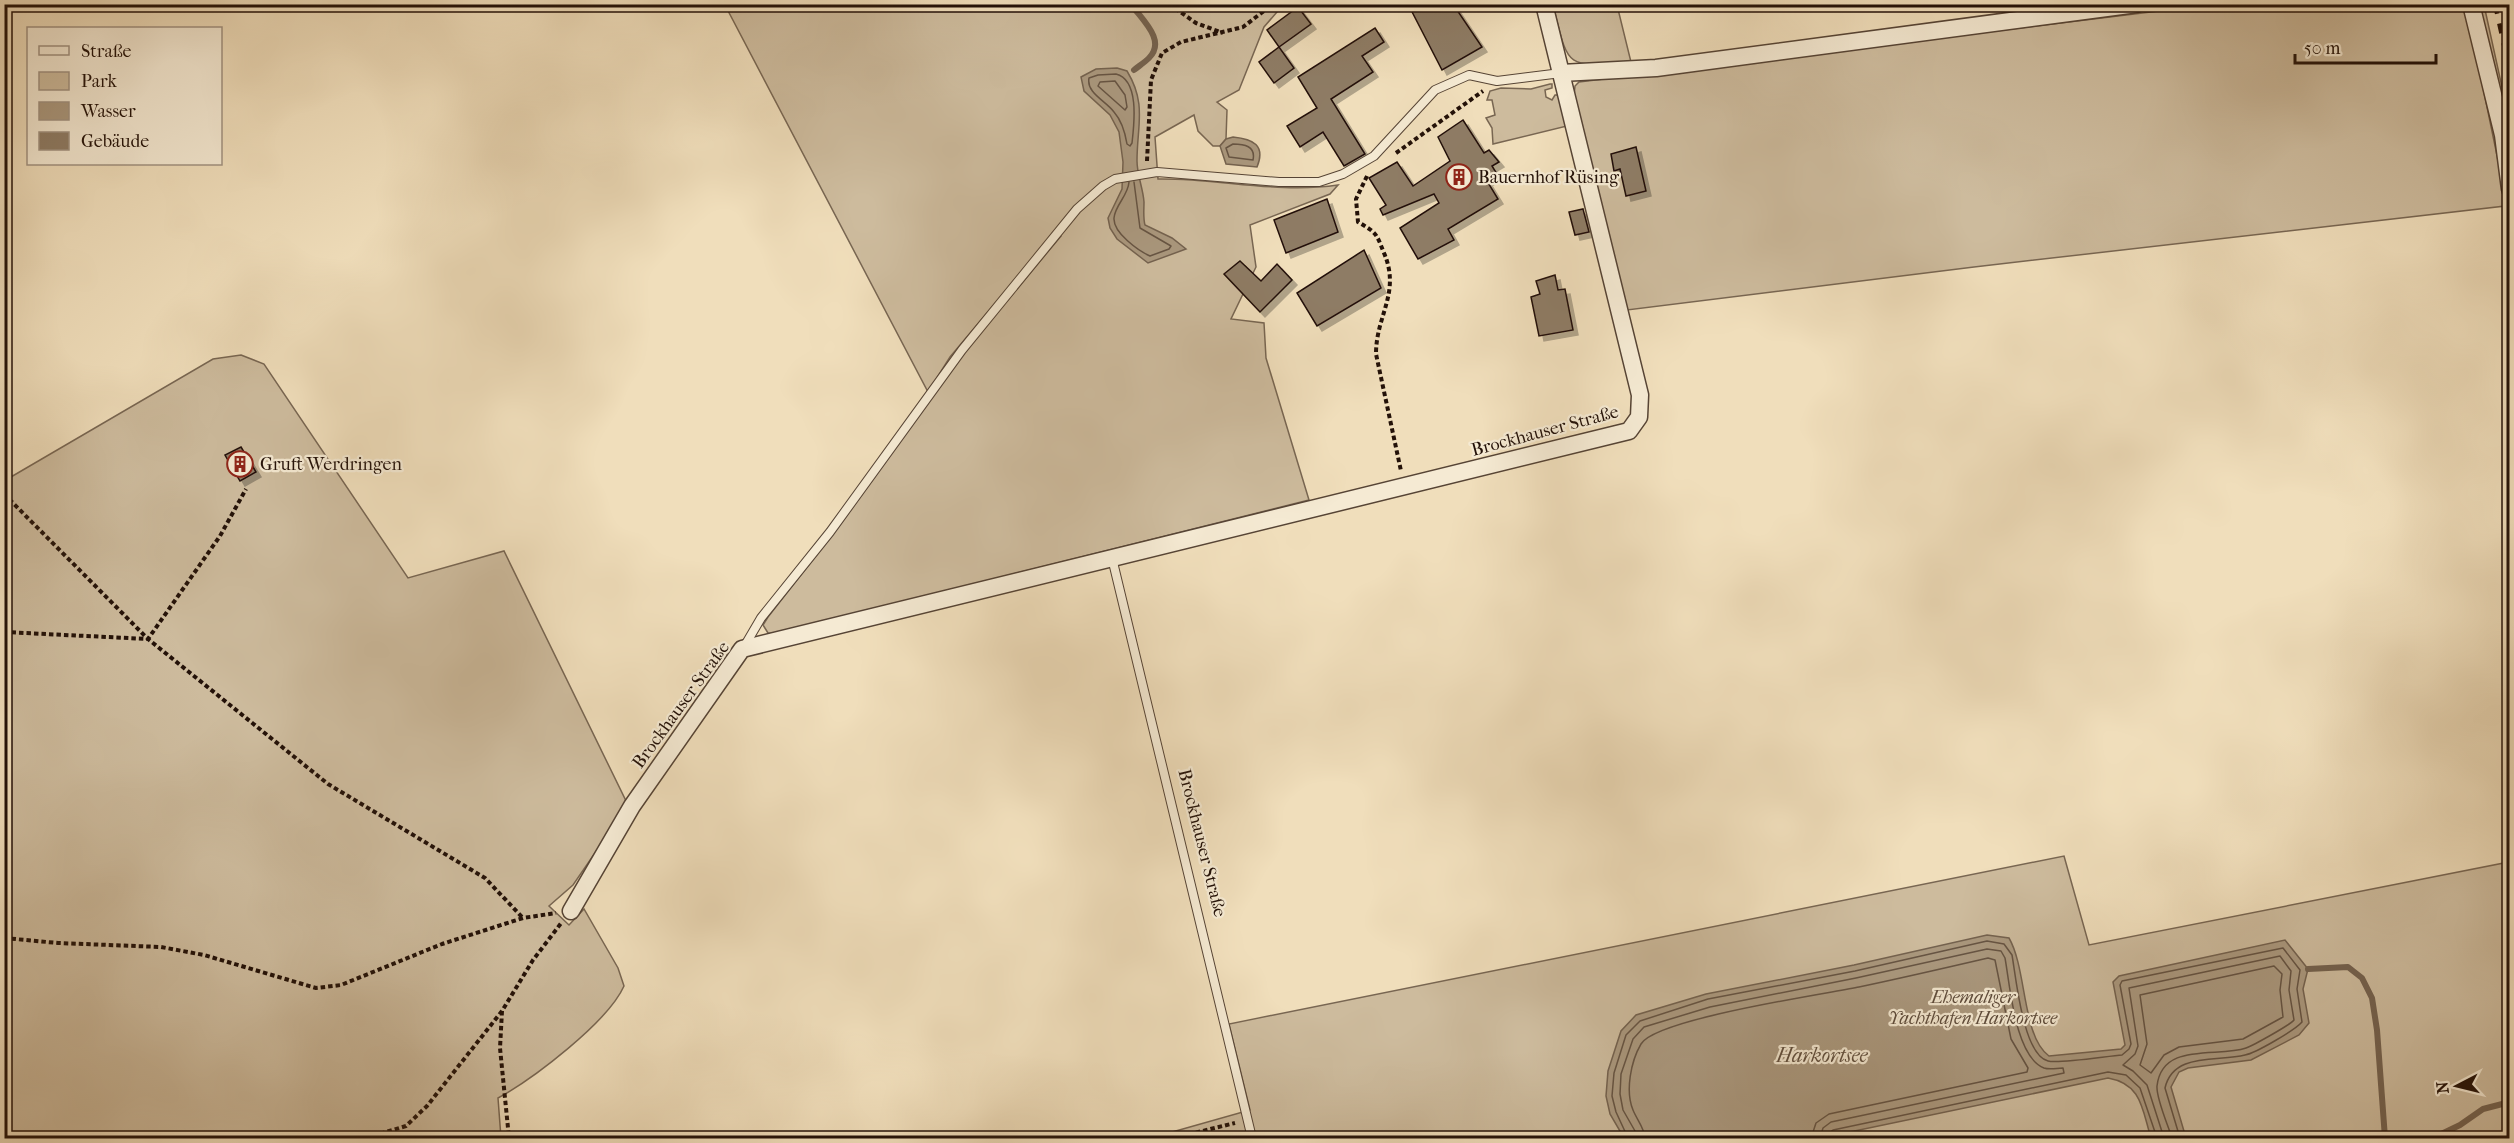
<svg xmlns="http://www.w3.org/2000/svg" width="2514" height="1143" font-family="'IM FELL French Canon',serif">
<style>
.green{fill:#cdbb9d;stroke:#786652;stroke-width:1.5}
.water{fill:#aa987e;stroke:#74624f;stroke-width:1.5}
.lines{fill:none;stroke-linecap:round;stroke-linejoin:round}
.shore{stroke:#665443;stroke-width:1.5}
.stream{stroke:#74624f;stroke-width:6}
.building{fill:#8e7c65;stroke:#231108;stroke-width:1.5;filter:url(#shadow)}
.service-casing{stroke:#564435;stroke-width:10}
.minor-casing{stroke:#564435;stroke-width:19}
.path{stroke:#231108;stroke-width:4;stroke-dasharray:4.5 3;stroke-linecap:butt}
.service{stroke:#f5ead3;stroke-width:8}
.minor{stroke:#f5ead3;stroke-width:16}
.rail{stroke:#231108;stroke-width:4.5;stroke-dasharray:10 10;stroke-linecap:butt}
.labels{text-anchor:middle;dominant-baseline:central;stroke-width:4.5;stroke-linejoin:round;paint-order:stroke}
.poi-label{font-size:18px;fill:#231108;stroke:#f5ead3;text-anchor:start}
.street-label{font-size:18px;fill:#231108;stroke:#f5ead3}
.park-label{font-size:18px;font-style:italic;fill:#5e4c3c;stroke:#f5ead3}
.water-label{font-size:20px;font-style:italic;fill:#604e3d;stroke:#f5ead3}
</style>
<defs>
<filter id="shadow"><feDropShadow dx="5" dy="5" stdDeviation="0" flood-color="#0004"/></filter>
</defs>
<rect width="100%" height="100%" fill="#f0debb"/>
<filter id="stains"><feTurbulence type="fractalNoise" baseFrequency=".00333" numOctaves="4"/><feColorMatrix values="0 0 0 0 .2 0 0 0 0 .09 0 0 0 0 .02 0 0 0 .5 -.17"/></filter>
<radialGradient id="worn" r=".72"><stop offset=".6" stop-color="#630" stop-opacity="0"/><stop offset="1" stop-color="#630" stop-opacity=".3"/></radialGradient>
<path class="green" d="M725 5H1283L1264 27 1239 90 1217 102 1227 110 1226 139 1220 146H1213L1198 131 1194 115 1155 137 1158 179C1219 178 1277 194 1338 185L1330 194 1250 225 1256 267 1231 319 1264 323 1266 358 1309 500 774 634 768 633 763 625 768 617 839 526 967 349 1061 236 1056 231 950 357 928 392Z
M1553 5H1617L1631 62C1564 67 1569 69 1553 5Z
M2208 5H2466L2500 170 2505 206 1974 267 1627 310 1574 96 1575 86 1579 82Z
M2479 5H2484L2509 119V149Z
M1550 84H1552V88L1545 90 1546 97 1552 100 1555 95H1559L1567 126 1493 144 1492 128 1486 118 1495 115 1492 100H1487L1490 91 1501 88 1531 89Z
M241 355 264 364 408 578 504 551 628 805 573 885 549 906 569 925 584 909 618 968 624 986C608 1022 533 1079 498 1098L501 1138H5L4 481 213 359Z
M2064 856 2089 945 2509 862V1138H1151L1250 1110 1229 1024Z"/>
<path class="water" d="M1117 68 1127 71C1147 104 1137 125 1137 161 1137 175 1143 188 1144 202 1144 210 1143 218 1145 225L1172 238 1186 249 1148 263 1117 239 1110 228 1108 218 1122 189 1123 162 1119 132 1110 115 1084 91 1081 77 1096 69Z
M1233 137C1253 139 1266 145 1257 167L1226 164 1220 146 1226 139Z
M1987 935 2009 938C2027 969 2022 1037 2049 1056L2121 1049 2125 1045 2113 982 2119 976 2285 940 2308 969 2303 989 2309 1023 2299 1035 2251 1060 2188 1068 2179 1072 2171 1087 2186 1138H2151C2142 1109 2142 1084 2108 1078L1821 1138H1624L1610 1114 1606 1096 1608 1071 1621 1031 1636 1015 1706 994 1854 965Z"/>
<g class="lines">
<path class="shore" d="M1116 74C1140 80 1134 125 1132 143L1130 146 1127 144C1125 132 1122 121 1114 112 1106 101 1086 93 1089 78L1098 75Z
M1115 81 1125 95 1127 107 1125 110 1098 86 1100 82Z
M1233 144C1244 144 1256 146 1253 160L1229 157 1226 148Z
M1129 182C1128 196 1115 205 1114 218 1113 233 1139 251 1150 256L1169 249 1171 246 1140 228 1134 182
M2274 966 2282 974 2280 990 2283 1017 2243 1039 2179 1047 2164 1055 2151 1073 2140 1065 2147 1044 2140 995Z
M1628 1138 1616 1112 1612 1096 1614 1073 1626 1035 1640 1021 1708 999 1855 971 1987 941 2004 944 2012 955C2016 977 2023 1055 2048 1061 2058 1064 2108 1056 2122 1055L2129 1049 2131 1044 2120 985 2122 981 2283 948 2300 970 2297 989 2302 1022C2295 1030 2256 1053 2245 1055 2217 1062 2173 1052 2165 1088L2180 1138
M1636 1138 1635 1131 1623 1110 1620 1094 1621 1074 1633 1039 1644 1027 1710 1007 1856 978 1987 949 2001 951 2005 958C2010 985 2015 1057 2044 1068 2050 1070 2057 1068 2063 1068L2064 1073 1831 1122 1823 1128 1820 1138
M1645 1138C1644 1127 1637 1120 1633 1110 1625 1091 1631 1061 1641 1044 1655 1019 1824 994 1859 987 1902 978 1945 968 1988 958L1995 960 2011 1039 2028 1068 2027 1072 1829 1114 1816 1123 1811 1138
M1828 1138 1829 1133 1833 1130 2108 1072 2126 1075 2140 1088 2157 1138
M2164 1138 2147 1085 2133 1071 2123 1065 2135 1054 2138 1046 2129 988 2280 956 2291 971 2289 990 2294 1020C2290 1025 2254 1045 2246 1048 2218 1058 2162 1041 2157 1086 2156 1098 2168 1125 2172 1138"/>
<path class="stream" d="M1131 4C1141 19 1167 40 1149 58 1145 62 1139 66 1134 70
M2308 969 2348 967 2362 978 2372 998 2377 1030 2385 1138
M2433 1138 2460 1125 2483 1109 2510 1102"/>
</g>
<path class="building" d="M1408 4H1453L1482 47 1442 70Z
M1298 7 1311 24 1279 47 1267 30Z
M1375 28 1384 42 1362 56 1373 72 1331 99 1365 154 1344 166 1323 132 1300 147 1287 126 1317 108 1298 77Z
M1279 47 1294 68 1274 83 1259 62Z
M1463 120 1484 153 1489 150 1499 162 1492 166 1497 174 1487 181 1498 199 1448 229 1454 240 1418 259 1400 228 1439 203 1434 194 1383 215 1380 209 1386 205 1369 178 1397 162 1413 186 1450 161 1438 137Z
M1636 147 1646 191 1626 196 1620 169 1614 171 1611 154Z
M1327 199 1338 232 1286 253 1274 220Z
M1583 209 1589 232 1575 235 1569 212Z
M1364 250 1381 288 1317 326 1297 293Z
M1240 261 1261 281 1277 264 1292 280 1260 312 1224 274Z
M1555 275 1558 290 1565 289 1573 330 1539 336 1531 297 1540 294 1536 281Z
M241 447 256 472 240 481 225 455Z"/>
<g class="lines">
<g class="service-casing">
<path id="service" d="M1112 558 1252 1138
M744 647 761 618 830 532 962 350 1077 209 1103 186 1115 179 1157 172 1279 182H1319L1343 174 1374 156 1435 90 1469 75 1497 81 1561 73"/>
</g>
<g class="minor-casing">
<path id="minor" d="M2471 4 2503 135 2510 189
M1561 73 1656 68 2137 4
M571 911 632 806 742 649 1629 431 1639 417 1640 395 1544 4"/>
</g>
<path class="path" d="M1169 4 1196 23 1223 33
M1396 153 1483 91
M1147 161 1151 80 1162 53 1181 42 1243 27 1273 4
M1367 176 1356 199 1358 222C1377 233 1376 233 1384 253 1401 293 1376 315 1376 354L1401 471
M4 494 148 639 328 784 485 878 523 918
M4 632 148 639 220 536 246 489
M4 938 58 943 161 947 204 955 316 988 341 985 442 944 523 918 556 913
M502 1011 500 1048 509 1138
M366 1138 406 1126 427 1106 502 1011 533 960 562 922
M1174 1138 1235 1123"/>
<use href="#service" class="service"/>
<use href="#minor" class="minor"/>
<path class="rail" d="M2495 4 2510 72
M2509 4 2510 8"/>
</g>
<defs>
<g id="building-ring" transform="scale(1.35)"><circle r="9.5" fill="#f5ead3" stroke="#8f2418" stroke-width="1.5"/><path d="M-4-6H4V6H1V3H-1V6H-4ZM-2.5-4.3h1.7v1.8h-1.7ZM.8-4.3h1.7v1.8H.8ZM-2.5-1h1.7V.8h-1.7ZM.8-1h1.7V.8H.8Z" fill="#8f2418"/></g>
</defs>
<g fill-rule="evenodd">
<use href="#building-ring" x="1459" y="177"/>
<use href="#building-ring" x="240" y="464"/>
</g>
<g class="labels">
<g class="poi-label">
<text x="1478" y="177">Bauernhof Rüsing</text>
<text x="260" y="464">Gruft Werdringen</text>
</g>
<g class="street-label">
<text transform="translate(1545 431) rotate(-15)">Brockhauser Straße</text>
<text transform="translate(681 705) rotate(-54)">Brockhauser Straße</text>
<text transform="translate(1202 843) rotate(76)">Brockhauser Straße</text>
</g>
<g class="park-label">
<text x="1973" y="997">Ehemaliger<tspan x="1973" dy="21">Yachthafen Harkortsee</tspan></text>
</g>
<g class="water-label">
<text x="1822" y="1055">Harkortsee</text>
</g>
</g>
<rect width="2514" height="1143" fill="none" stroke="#f0debb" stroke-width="24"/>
<rect x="6" y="6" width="2502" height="1131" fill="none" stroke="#231108" stroke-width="3"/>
<rect x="12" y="12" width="2490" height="1119" fill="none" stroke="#231108" stroke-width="1.5"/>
<rect x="27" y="27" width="195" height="138" fill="#f5ead3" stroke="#a19382" stroke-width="1.5"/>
<rect x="39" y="46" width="30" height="9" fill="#f5ead3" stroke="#a19382" stroke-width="1.5"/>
<text x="81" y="57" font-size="18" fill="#231108">Straße</text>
<rect x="39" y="72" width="30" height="18" fill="#cdbb9d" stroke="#a19382" stroke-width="1.5"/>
<text x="81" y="87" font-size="18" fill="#231108">Park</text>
<rect x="39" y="102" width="30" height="18" fill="#aa987e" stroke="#a19382" stroke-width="1.5"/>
<text x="81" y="117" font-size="18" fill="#231108">Wasser</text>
<rect x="39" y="132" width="30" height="18" fill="#8e7c65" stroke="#a19382" stroke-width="1.5"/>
<text x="81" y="147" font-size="18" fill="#231108">Gebäude</text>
<g transform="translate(2457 1086) rotate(263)" stroke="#f5ead3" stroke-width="4.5" paint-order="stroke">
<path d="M0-4.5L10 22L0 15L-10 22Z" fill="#231108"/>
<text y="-9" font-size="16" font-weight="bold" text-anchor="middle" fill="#231108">N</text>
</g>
<path d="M2295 54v9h141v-9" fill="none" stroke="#231108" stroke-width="3"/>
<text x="2304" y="54" font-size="18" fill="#231108" stroke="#f5ead3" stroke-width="4.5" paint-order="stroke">50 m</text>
<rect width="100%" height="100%" filter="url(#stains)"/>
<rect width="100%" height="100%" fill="url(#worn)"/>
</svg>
